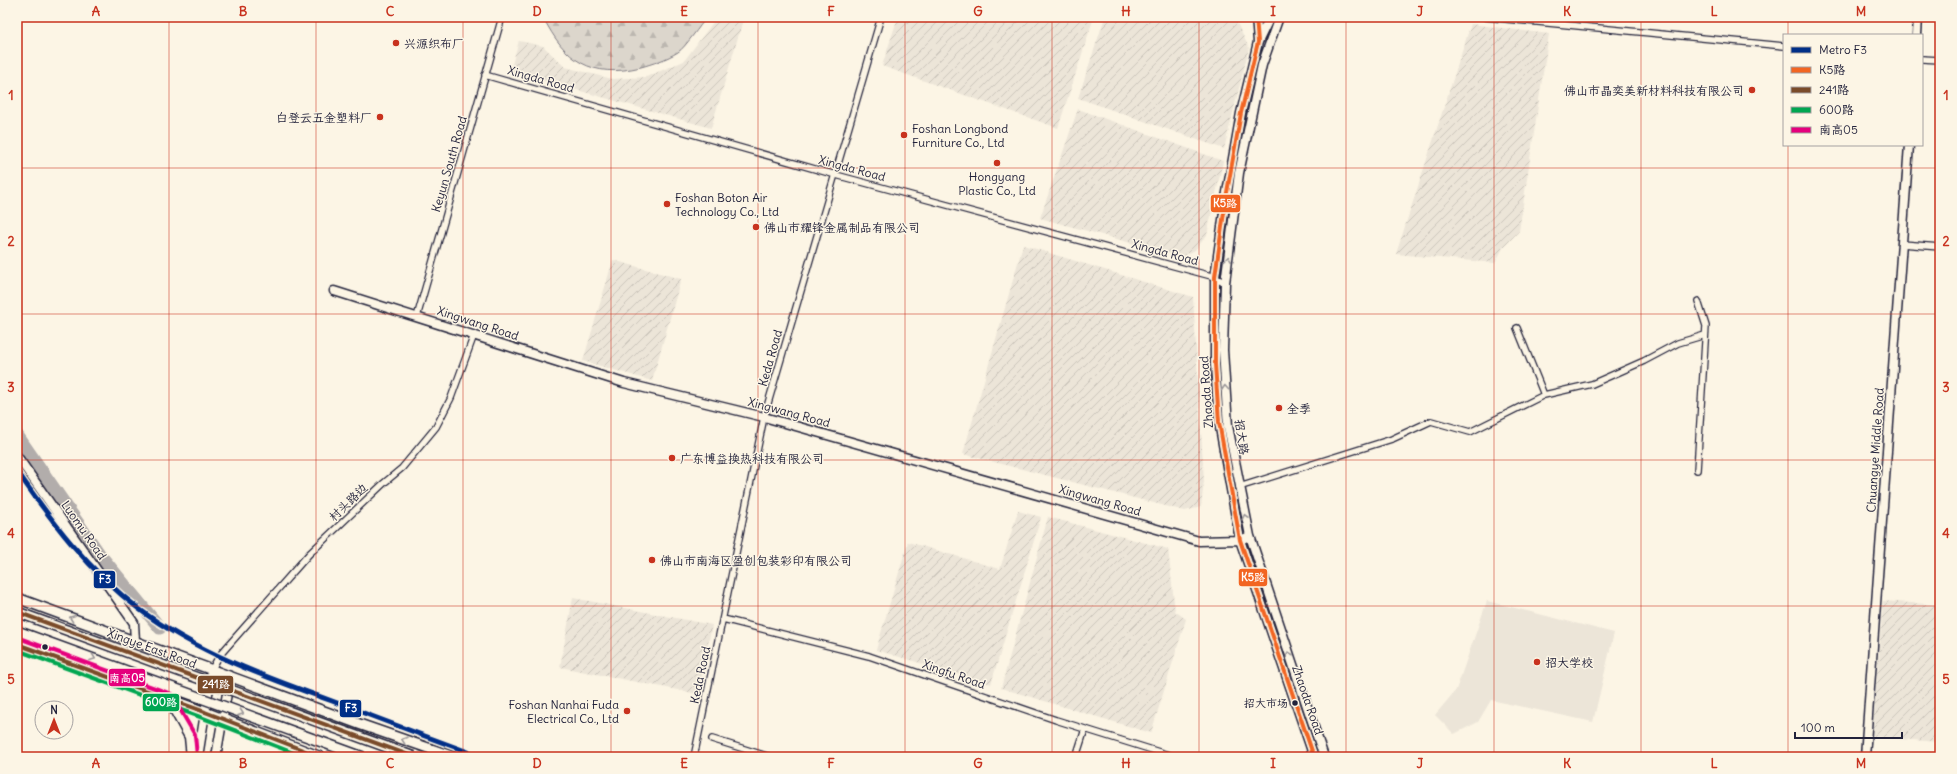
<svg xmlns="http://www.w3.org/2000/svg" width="1957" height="774" font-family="Delius,'LXGW WenKai TC',sans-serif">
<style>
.built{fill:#ece5d8}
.industrial{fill:url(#industrial-furrows)}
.forest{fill:url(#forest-firs);stroke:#7f7c84}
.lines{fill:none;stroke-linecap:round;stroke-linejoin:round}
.river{stroke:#b2adab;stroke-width:13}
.street-casing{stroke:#22223b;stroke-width:8}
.secondary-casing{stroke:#22223b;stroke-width:11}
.primary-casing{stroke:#22223b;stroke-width:12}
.street{stroke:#fcf5e5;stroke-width:5.5}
.secondary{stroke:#fcf5e5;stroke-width:8}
.primary{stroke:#fcf5e5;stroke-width:9}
.primary-bridge-casing{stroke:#22223b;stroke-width:12;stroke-linecap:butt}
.primary-bridge{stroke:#fcf5e5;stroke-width:9}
.bus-1-casing{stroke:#fcf5e5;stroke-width:7}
.bus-2-casing{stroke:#fcf5e5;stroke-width:7}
.bus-3-casing{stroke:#fcf5e5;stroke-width:7}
.bus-4-casing{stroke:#fcf5e5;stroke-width:7}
.bus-1{stroke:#f26522;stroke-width:4}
.bus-2{stroke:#7a4b2a;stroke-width:4}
.bus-3{stroke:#00a651;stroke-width:4}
.bus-4{stroke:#e5007d;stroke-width:4}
.metro-1-casing{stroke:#fcf5e5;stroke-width:8}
.metro-1{stroke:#002f87;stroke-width:5}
.oneway{stroke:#9a9698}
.grid{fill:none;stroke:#c8321e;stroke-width:1;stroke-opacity:0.55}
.poi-dot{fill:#c8321e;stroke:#fcf5e5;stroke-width:1.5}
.bus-dot{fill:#22223b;stroke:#fcf5e5;stroke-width:1.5}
.labels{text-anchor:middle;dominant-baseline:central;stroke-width:3;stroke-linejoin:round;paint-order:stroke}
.bus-label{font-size:11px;fill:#22223b;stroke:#fcf5e5;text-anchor:end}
.poi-label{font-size:12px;fill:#22223b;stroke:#fcf5e5;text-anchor:start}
.street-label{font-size:12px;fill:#22223b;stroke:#fcf5e5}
.line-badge{stroke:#fcf5e5;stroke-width:1.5}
.badge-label{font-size:11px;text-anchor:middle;font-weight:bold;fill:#fff}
.neatline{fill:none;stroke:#c8321e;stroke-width:1.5}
.grid-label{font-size:13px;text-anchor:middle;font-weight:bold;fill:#c8321e}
</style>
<defs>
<pattern id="industrial-furrows" width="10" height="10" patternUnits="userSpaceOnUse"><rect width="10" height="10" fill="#ece5d8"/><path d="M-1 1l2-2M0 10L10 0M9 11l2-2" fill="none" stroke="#cac4ba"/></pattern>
<pattern id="forest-firs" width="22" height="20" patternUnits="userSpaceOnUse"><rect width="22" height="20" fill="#dcd6cc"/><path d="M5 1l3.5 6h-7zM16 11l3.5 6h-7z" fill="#bcb7b0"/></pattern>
</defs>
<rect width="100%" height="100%" fill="#fcf5e5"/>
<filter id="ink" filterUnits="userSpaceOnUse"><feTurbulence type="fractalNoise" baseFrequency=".025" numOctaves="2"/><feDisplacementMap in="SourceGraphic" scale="8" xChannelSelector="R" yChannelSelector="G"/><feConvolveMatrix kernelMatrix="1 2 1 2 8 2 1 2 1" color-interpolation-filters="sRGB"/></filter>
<g filter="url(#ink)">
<path class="built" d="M1487 601 1614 633 1593 722 1491 700 1478 722 1454 734 1435 715 1456 690Z"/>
<path class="industrial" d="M717 17H744L711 128 510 71 519 41 543 46 565 67 612 79 646 77 684 61Z
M898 17H1094L1058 128 882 66Z
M1105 17H1234L1249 48 1224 149 1078 98Z
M1471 24 1549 34 1519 231 1503 248 1495 263 1396 254Z
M1078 109 1223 161 1207 235 1195 250 1182 257 1040 218Z
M1023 245 1193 297 1204 481 1201 507 1185 511 963 454Z
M613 260 681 279 652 381 583 361Z
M1018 511 1041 517 991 684 876 650 908 542 1000 569Z
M1048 517 1168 549 1175 611 1186 619 1151 733 1001 688Z
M573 598 712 625 698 694 560 667Z
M1883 601 1940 605V742L1872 737Z"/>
<path class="forest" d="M543 17H707C700 25 685 48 678 52 667 59 652 64 641 67 591 79 565 61 543 17Z"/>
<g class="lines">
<path class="river" d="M17 435 100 555 160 628"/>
<g class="street-casing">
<path id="street" d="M1485 17 1784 46
M1922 59 1940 60
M485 75 836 175 1215 277 1225 283
M1902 244 1940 247
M417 317 502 17
M1517 328 1544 395
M1697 470 1706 326 1698 301
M1239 487 1392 439 1431 421 1470 432 1544 395 1592 384 1644 361 1678 343 1705 335
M723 619 869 656 1056 720 1175 757
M212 669 219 656 309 554 384 483 402 468 436 427 451 398 474 335
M712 739 770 757
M694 757 764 417 881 17
M1076 757 1085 729"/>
</g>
<g class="secondary-casing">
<path id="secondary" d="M1256 17 1258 42
M1270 17 1258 42 1241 113 1226 198 1215 277V364L1219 422 1240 540 1314 757
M1279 17 1262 65 1239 173 1225 283 1223 350 1228 426 1250 536 1324 757
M1917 35 1918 17
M334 291 624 383 764 417 1199 541 1240 540 1250 536
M17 456 134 623 135 641
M168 699 189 737 191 757
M198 757 212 669
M216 757 230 676
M1865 757 1909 145"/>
</g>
<g class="primary-casing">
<path id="primary" d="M17 598 359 724 454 757
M17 644 205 712 321 757"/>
</g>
<use href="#street" class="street"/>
<use href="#secondary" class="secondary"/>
<use href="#primary" class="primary"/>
<g class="primary-bridge-casing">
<path id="primary-bridge" d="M17 612 414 757
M17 631 363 757"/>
</g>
<use href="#primary-bridge" class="primary-bridge"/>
<g class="bus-1-casing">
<path id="bus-1" d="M1256 17 1258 42 1241 113 1226 198 1215 277V364L1219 422 1240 540 1314 757"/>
</g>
<g class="bus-2-casing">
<path id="bus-2" d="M17 612 414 757
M17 644 205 712 321 757"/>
</g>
<g class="bus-3-casing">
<path id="bus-3" d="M17 650 203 718 304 757"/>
</g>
<g class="bus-4-casing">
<path id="bus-4" d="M19 638 171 694 195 735 197 756"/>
</g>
<use href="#bus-1" class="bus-1"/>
<use href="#bus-2" class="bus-2"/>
<use href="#bus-3" class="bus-3"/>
<use href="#bus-4" class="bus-4"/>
<g class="metro-1-casing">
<path id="metro-1" d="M17 471C52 522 89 571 139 609 196 652 265 677 332 701 382 720 432 739 482 757"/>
</g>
<use href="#metro-1" class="metro-1"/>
</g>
<defs><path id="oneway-chevron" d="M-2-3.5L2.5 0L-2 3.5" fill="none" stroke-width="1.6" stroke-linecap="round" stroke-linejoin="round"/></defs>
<g class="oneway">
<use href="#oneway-chevron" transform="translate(1228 259) rotate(-82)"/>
<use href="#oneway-chevron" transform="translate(1225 388) rotate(-94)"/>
<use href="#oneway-chevron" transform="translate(1245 517) rotate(-103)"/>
<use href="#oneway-chevron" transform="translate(72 618) rotate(-160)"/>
<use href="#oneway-chevron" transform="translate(1289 654) rotate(-109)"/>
<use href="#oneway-chevron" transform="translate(93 658) rotate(20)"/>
<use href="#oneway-chevron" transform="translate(241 713) rotate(20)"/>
<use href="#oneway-chevron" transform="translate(404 740) rotate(-161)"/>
</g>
</g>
<path class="grid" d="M169 17V757M316 17V757M463 17V757M611 17V757M758 17V757M905 17V757M1052 17V757M1199 17V757M1346 17V757M1494 17V757M1641 17V757M1788 17V35M1788 145V757M17 168H1940M17 314H1940M17 460H1940M17 606H1940"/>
<g class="poi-dot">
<circle cx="396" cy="43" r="4"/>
<circle cx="1752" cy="90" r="4"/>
<circle cx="380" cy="117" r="4"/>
<circle cx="904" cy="135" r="4"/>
<circle cx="997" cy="163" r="4"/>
<circle cx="667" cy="204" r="4"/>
<circle cx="756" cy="227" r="4"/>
<circle cx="1279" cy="408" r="4"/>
<circle cx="672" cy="458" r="4"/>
<circle cx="652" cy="560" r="4"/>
<circle cx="1537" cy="662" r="4"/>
<circle cx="627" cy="711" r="4"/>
</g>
<g class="bus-dot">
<circle cx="45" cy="647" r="3.5"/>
<circle cx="1295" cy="703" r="3.5"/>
</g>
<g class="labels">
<g class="bus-label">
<text x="1288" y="703">招大市场</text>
</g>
<g class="poi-label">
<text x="404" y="43">兴源织布厂</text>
<text x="1744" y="90" text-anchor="end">佛山市晶奕美新材料科技有限公司</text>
<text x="372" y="117" text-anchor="end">白登云五金塑料厂</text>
<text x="912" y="128">Foshan Longbond<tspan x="912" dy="14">Furniture Co., Ltd</tspan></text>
<text x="997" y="176" text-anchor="middle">Hongyang<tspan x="997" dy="14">Plastic Co., Ltd</tspan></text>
<text x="675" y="197">Foshan Boton Air<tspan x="675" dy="14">Technology Co., Ltd</tspan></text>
<text x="764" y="227">佛山市耀锋金属制品有限公司</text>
<text x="1287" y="408">全季</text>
<text x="680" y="458">广东博益换热科技有限公司</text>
<text x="660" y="560">佛山市南海区盈创包装彩印有限公司</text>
<text x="1545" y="662">招大学校</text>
<text x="619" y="704" text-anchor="end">Foshan Nanhai Fuda<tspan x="619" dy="14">Electrical Co., Ltd</tspan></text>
</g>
<g class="street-label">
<text transform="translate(541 79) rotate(16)">Xingda Road</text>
<text transform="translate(449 164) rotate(-74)">Keyun South Road</text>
<text transform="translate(852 168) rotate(15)">Xingda Road</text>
<text transform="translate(1165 252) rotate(15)">Xingda Road</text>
<text transform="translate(478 323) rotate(18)">Xingwang Road</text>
<text transform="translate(770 358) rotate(-74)">Keda Road</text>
<text transform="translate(1206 392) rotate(-94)">Zhaoda Road</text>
<text transform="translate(789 412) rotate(15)">Xingwang Road</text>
<text transform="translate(1242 437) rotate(82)">招大路</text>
<text transform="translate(1875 450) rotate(-86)">Chuangye Middle Road</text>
<text transform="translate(1100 500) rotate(16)">Xingwang Road</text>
<text transform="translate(348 502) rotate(-44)">村头路边</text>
<text transform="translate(84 530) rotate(55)">Luomu Road</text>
<text transform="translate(152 648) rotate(20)">Xingye East Road</text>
<text transform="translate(954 674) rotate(19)">Xingfu Road</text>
<text transform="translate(700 675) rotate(-78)">Keda Road</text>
<text transform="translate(1308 700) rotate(71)">Zhaoda Road</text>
</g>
</g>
<g class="line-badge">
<rect x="1210" y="194" width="31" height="19" rx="4" fill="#f26522"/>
<rect x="1238" y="568" width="30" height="19" rx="4" fill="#f26522"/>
<rect x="93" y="570" width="23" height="19" rx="4" fill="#002f87"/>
<rect x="108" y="668" width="38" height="19" rx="4" fill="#e5007d"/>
<rect x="197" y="675" width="37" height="19" rx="4" fill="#7a4b2a"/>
<rect x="142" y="693" width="38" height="19" rx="4" fill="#00a651"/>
<rect x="339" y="699" width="23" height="19" rx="4" fill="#002f87"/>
</g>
<g class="badge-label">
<text x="1225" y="207">K5路</text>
<text x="1253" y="581">K5路</text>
<text x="105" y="583">F3</text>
<text x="127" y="682">南高05</text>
<text x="216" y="688">241路</text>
<text x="161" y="706">600路</text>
<text x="351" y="712">F3</text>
</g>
<rect width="1957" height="774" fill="none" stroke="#fcf5e5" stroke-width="44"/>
<rect x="1783" y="34" width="140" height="112" fill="#fcf5e5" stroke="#a5a1a1"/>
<rect x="1791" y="47" width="20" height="6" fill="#002f87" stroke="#a5a1a1"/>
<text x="1819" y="54" font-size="12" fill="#22223b">Metro F3</text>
<rect x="1791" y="67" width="20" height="6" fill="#f26522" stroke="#a5a1a1"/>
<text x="1819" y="74" font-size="12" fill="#22223b">K5路</text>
<rect x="1791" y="87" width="20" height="6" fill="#7a4b2a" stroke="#a5a1a1"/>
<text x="1819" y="94" font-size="12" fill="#22223b">241路</text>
<rect x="1791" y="107" width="20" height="6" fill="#00a651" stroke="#a5a1a1"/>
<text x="1819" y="114" font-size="12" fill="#22223b">600路</text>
<rect x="1791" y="127" width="20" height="6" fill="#e5007d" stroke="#a5a1a1"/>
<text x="1819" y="134" font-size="12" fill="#22223b">南高05</text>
<g transform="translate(54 720)"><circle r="19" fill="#fcf5e5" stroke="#a5a1a1"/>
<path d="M0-3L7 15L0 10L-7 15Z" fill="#c8321e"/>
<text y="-6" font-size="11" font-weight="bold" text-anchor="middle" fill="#22223b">N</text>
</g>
<path d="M1795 732v6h107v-6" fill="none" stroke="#22223b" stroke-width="2"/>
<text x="1801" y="732" font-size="12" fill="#22223b" stroke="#fcf5e5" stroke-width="3" paint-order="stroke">100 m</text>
<rect x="22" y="22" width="1913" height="730" class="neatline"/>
<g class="grid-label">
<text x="96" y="16">A</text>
<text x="243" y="16">B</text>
<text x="390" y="16">C</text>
<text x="537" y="16">D</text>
<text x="684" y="16">E</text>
<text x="831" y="16">F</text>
<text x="978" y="16">G</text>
<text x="1126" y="16">H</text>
<text x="1273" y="16">I</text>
<text x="1420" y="16">J</text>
<text x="1567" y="16">K</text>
<text x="1714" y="16">L</text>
<text x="1861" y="16">M</text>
<text x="11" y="100">1</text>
<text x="1946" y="100">1</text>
<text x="11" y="246">2</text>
<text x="1946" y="246">2</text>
<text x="11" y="392">3</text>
<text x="1946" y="392">3</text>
<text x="11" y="538">4</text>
<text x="1946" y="538">4</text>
<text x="11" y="684">5</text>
<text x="1946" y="684">5</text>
<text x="96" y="768">A</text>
<text x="243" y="768">B</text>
<text x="390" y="768">C</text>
<text x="537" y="768">D</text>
<text x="684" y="768">E</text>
<text x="831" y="768">F</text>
<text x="978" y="768">G</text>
<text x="1126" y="768">H</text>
<text x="1273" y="768">I</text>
<text x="1420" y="768">J</text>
<text x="1567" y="768">K</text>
<text x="1714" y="768">L</text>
<text x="1861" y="768">M</text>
</g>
</svg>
